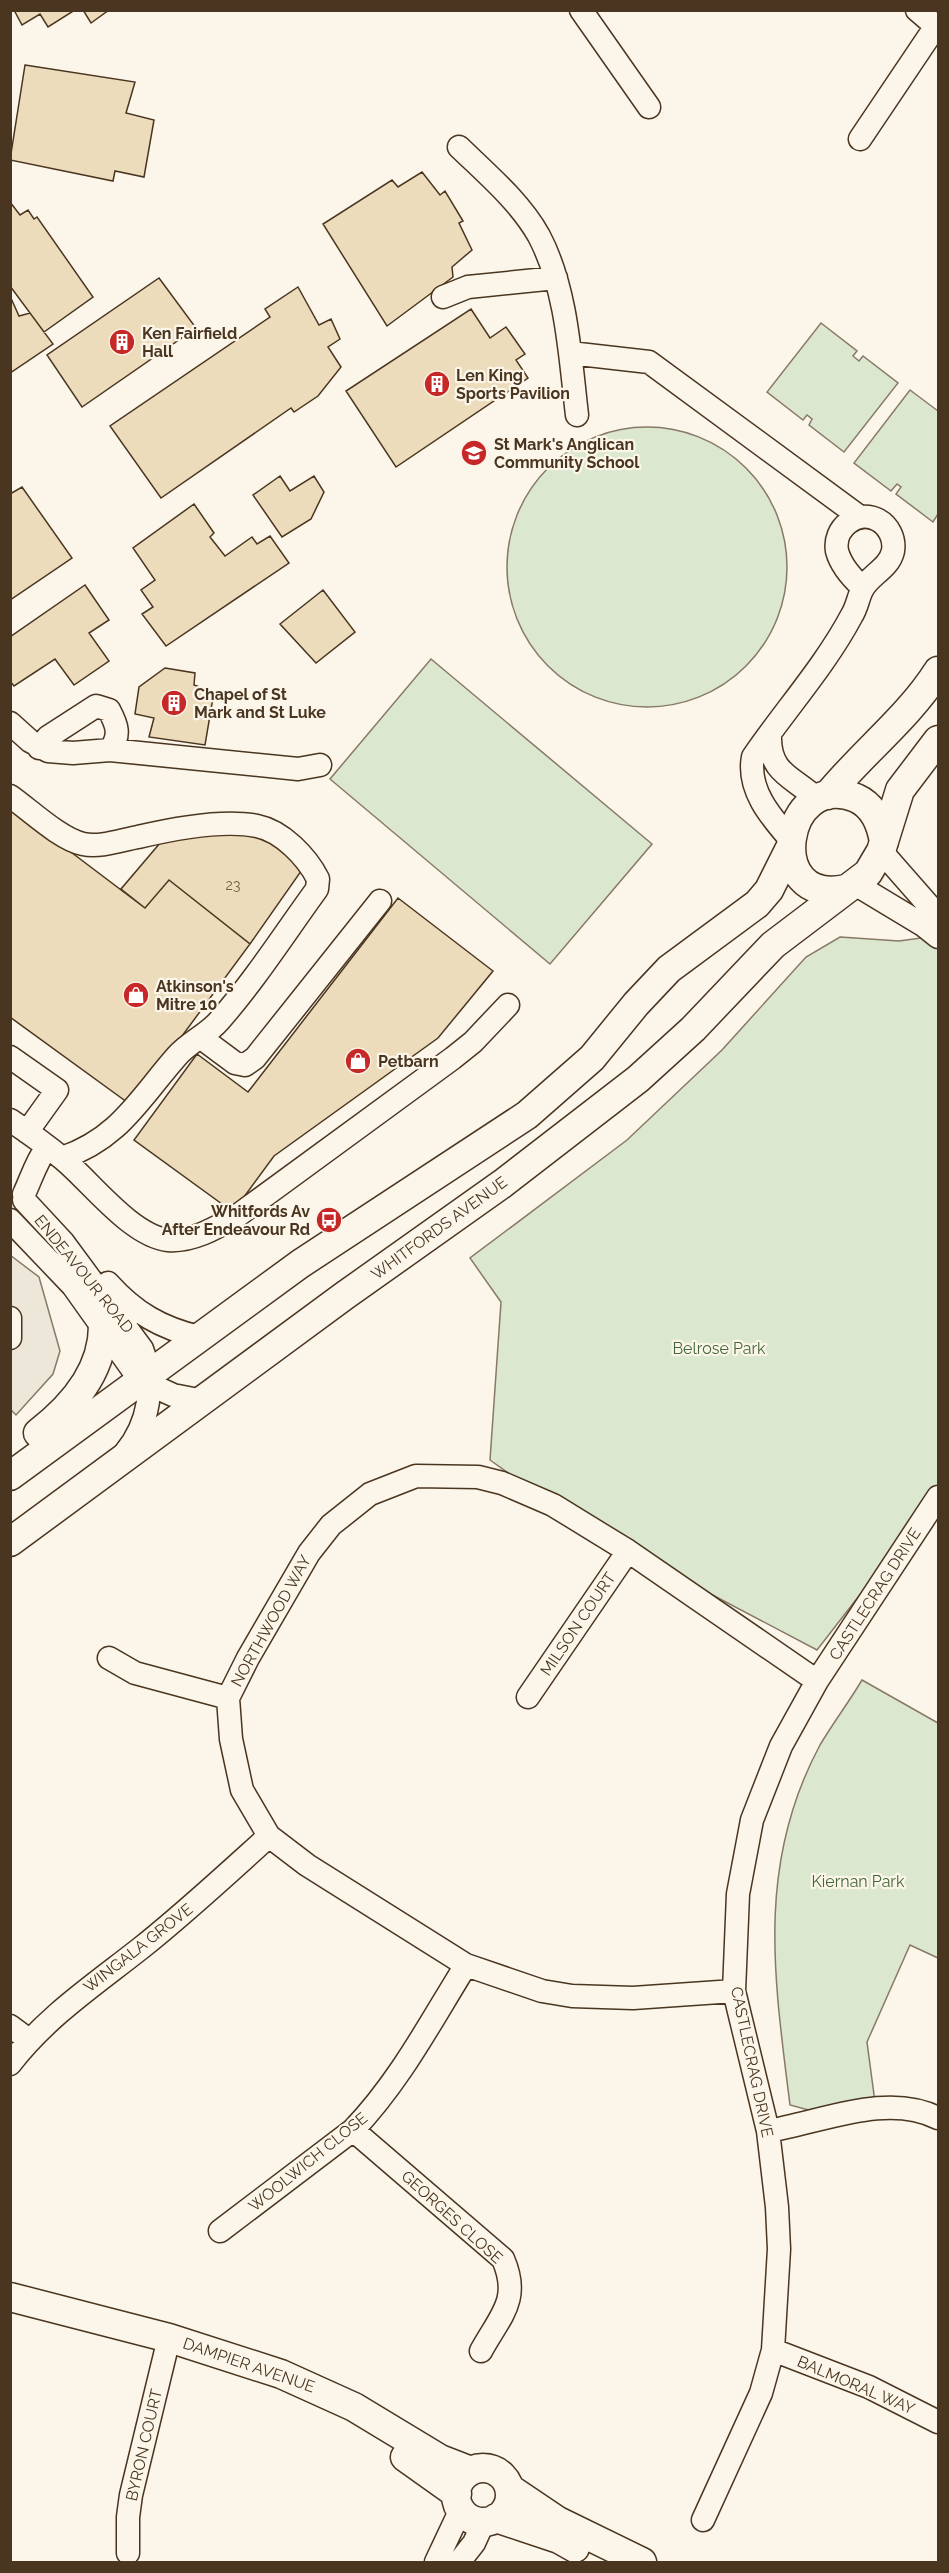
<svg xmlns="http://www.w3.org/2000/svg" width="949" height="2573" font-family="Raleway,sans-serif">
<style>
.green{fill:#dce7d0;stroke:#887966;stroke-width:1.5}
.parking{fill:#ede7d9;stroke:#887966;stroke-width:1.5}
.building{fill:#ecdcbc;stroke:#4a3520;stroke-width:1.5}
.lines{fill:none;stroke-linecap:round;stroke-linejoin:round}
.minor-casing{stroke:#4a3520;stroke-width:25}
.major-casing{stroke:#4a3520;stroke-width:31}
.minor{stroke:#fbf6e9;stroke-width:22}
.major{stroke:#fbf6e9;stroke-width:28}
.labels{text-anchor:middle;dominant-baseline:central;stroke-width:4.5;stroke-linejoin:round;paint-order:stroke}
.number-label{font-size:14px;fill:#725f47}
.poi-label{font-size:16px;font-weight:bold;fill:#4a3520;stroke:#fbf6e9;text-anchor:start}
.street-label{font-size:16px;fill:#4a3520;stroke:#fbf6e9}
.park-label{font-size:16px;fill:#436837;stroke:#fbf6e9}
</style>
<rect width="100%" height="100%" fill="#fbf6e9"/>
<path class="green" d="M821 323 857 351 853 356 859 361 863 356 898 383 844 452 809 425 812 419 807 415 803 420 767 392Z
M910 390 938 411V514L933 522 896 494 901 487 897 484 891 491 854 463Z
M507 567a140 140 0 1 1 280 0a140 140 0 1 1-280 0Z
M431 659 652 844 550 964 330 779Z
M840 937 899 941 928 937 938 946V1494L817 1650 614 1543 553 1505 490 1460 501 1302 470 1258 627 1140 722 1050 806 957Z
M862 1680 938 1723V1958L910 1945 867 2042 875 2102 812 2111 790 2105C774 1977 756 1864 820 1745 833 1723 849 1702 862 1680Z"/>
<path class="parking" d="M10 1255 39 1277 60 1351 53 1374 16 1415 10 1409Z"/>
<path class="building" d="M14 10H75L48 27 40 14 22 25Z
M83 10H109L91 23Z
M25 65 135 82 126 113 154 120 144 177 115 171 113 181 10 160Z
M422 172 440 195 445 191 463 221 459 223 472 250 452 267 453 277 387 326 323 224 392 180 398 187Z
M10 202 20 215 28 210 34 219 37 217 93 297 44 332 10 286Z
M159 278 196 328 82 407 47 355Z
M298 287 319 325 331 319 340 339 328 347 341 367 318 396 294 412 291 408 161 498 110 426 270 317 265 309Z
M10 296 19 316 30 313 53 344 10 373Z
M471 309 490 338 506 327 525 354 516 360 528 378 396 467 346 391Z
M280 476 290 491 314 476 324 492 311 519 282 537 253 495Z
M22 487 72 558 10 600V494Z
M194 504 214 533 210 537 225 556 252 537 257 544 270 536 289 563 166 646 142 614 153 607 141 590 155 580 133 548Z
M85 585 109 620 89 633 109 661 74 685 55 659 14 686 10 681V637Z
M323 590 355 632 316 663 280 624Z
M165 668 195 673 194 685 214 692 205 745 149 737 154 718 135 714 139 687Z
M10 806 145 908 169 880 250 944 131 1105 10 1017Z
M257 831 304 867 250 944 169 880 145 908 121 889 166 836Z
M398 898 493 971 438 1038 274 1156 233 1212 134 1140 197 1054 248 1092Z"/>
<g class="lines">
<g class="minor-casing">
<path id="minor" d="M581 10 649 107
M917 10 938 28
M860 139 936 26
M459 147C487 174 520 202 539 236 567 289 570 356 577 415
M443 297 468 287 556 278
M570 353 649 362 860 517
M10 723 30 741 48 751 73 753 110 750 298 769 320 765
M770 736C769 774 794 777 817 799
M39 748 48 737 96 706 109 710C117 725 121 735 110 750
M10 796C30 810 60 839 83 844 100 848 121 840 138 837 172 829 223 819 257 826 282 831 307 857 318 879L317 889C285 933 255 980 219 1021 207 1035 189 1042 177 1056 139 1099 120 1138 62 1158
M790 839C770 816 747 789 753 757 785 710 825 666 852 615 857 607 858 598 862 590 869 575 889 569 893 551 895 539 889 526 878 520 857 509 833 528 837 551 841 566 852 578 863 588
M881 851 938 916
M855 884 923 925 938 937
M200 1037 235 1063 245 1065 255 1058 380 901
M10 1057 57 1090 27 1132
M10 1120C28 1132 46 1145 63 1159 90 1181 131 1236 168 1240 192 1242 216 1228 237 1216L453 1058 473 1042 508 1005
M24 1194C32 1177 36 1162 47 1147
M24 1200 63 1242 142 1349C156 1384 149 1424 125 1453
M10 1220 73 1286 140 1380 173 1395 203 1401
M108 1283C135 1313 161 1328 199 1337
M10 1318V1338
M109 1658 135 1673 228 1698
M528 1697 628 1551
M734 1991 633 1998 572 1996 542 1991 466 1965 307 1865 269 1836 242 1790 231 1739 228 1698 248 1658 309 1553 331 1525 370 1494 416 1476 478 1477 502 1483 553 1505 628 1551 817 1681
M10 2026 29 2040
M10 2064C46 2017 94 1985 141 1948 185 1913 227 1874 269 1836
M353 2130 503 2259C521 2300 500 2316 481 2351
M768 2131C822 2122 887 2092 938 2118
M220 2231 353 2130C400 2081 431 2021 466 1965
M773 2350 869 2387 938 2422
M703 2520 761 2393 773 2350 779 2249 777 2207 768 2131 734 1991 738 1894 752 1820 781 1746 817 1681 938 1497
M128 2553V2517L131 2495 169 2338
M436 2562 461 2509
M459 2562 474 2543 484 2521"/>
</g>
<g class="major-casing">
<path id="major" d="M828 795C863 752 908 718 938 671
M846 889C762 908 782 768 856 798 874 806 881 823 884 842
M38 1433C73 1406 103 1371 103 1326
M10 1476 300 1264 527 1115 592 1058 636 1004 669 969 757 904 769 890 789 850
M10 1542 344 1296 502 1184 638 1079 693 1029 773 945 868 873 881 851 900 790 938 740
M10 2297 169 2338 281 2374 354 2407 440 2459 471 2471
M405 2457 457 2494
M456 2495a27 27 0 1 1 54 0a27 27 0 1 1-54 0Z
M509 2488 558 2521 642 2562
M496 2518 559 2539 575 2548"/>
</g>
<use href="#minor" class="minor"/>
<use href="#major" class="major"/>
</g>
<defs>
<g id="building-disc" transform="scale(1.35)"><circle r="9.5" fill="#c62828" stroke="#fbf6e9"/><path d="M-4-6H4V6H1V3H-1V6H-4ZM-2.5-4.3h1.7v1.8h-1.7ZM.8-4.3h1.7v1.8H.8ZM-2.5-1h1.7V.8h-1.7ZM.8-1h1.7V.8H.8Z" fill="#fff"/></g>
<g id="school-disc" transform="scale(1.35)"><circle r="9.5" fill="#c62828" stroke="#fbf6e9"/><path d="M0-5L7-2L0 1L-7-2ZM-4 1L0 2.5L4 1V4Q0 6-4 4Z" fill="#fff"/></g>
<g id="shop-disc" transform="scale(1.35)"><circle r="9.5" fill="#c62828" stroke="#fbf6e9"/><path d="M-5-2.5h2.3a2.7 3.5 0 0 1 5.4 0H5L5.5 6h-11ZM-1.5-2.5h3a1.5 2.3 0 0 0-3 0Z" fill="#fff"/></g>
<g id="bus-disc" transform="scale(1.35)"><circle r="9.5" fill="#c62828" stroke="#fbf6e9"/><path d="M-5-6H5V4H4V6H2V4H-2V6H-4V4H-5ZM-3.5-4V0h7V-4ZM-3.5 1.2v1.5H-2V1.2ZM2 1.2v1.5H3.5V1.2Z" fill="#fff"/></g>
</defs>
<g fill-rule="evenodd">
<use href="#building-disc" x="122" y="342"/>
<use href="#building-disc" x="437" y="384"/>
<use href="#school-disc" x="474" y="453"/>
<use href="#building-disc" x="174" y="703"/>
<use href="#shop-disc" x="136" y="995"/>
<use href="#shop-disc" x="358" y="1061"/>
<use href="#bus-disc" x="329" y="1220"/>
</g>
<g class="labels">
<g class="number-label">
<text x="233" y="885">23</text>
</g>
<g class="poi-label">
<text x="142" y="333">Ken Fairfield<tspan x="142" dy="18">Hall</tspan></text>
<text x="456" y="375">Len King<tspan x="456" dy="18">Sports Pavilion</tspan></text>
<text x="494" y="444">St Mark's Anglican<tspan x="494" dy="18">Community School</tspan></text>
<text x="194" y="694">Chapel of St<tspan x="194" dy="18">Mark and St Luke</tspan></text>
<text x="156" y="986">Atkinson's<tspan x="156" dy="18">Mitre 10</tspan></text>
<text x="378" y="1061">Petbarn</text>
<text x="310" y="1211" text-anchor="end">Whitfords Av<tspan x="310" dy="18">After Endeavour Rd</tspan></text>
</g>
<g class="street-label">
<text transform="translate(439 1228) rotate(-36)">WHITFORDS AVENUE</text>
<text transform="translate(84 1274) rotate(51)">ENDEAVOUR ROAD</text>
<text transform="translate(875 1594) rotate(-57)">CASTLECRAG DRIVE</text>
<text transform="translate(271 1621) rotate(-61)">NORTHWOOD WAY</text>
<text transform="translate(578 1624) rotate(-56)">MILSON COURT</text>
<text transform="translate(138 1948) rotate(-38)">WINGALA GROVE</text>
<text transform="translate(752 2062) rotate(78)">CASTLECRAG DRIVE</text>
<text transform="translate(308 2162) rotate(-39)">WOOLWICH CLOSE</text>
<text transform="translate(452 2217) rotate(42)">GEORGES CLOSE</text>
<text transform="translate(249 2365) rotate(19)">DAMPIER AVENUE</text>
<text transform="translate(856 2385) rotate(23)">BALMORAL WAY</text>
<text transform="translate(144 2445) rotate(-77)">BYRON COURT</text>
</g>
<g class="park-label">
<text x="719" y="1348">Belrose Park</text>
<text x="858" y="1881">Kiernan Park</text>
</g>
</g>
<rect width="949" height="2573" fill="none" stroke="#4a3520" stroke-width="24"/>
</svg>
